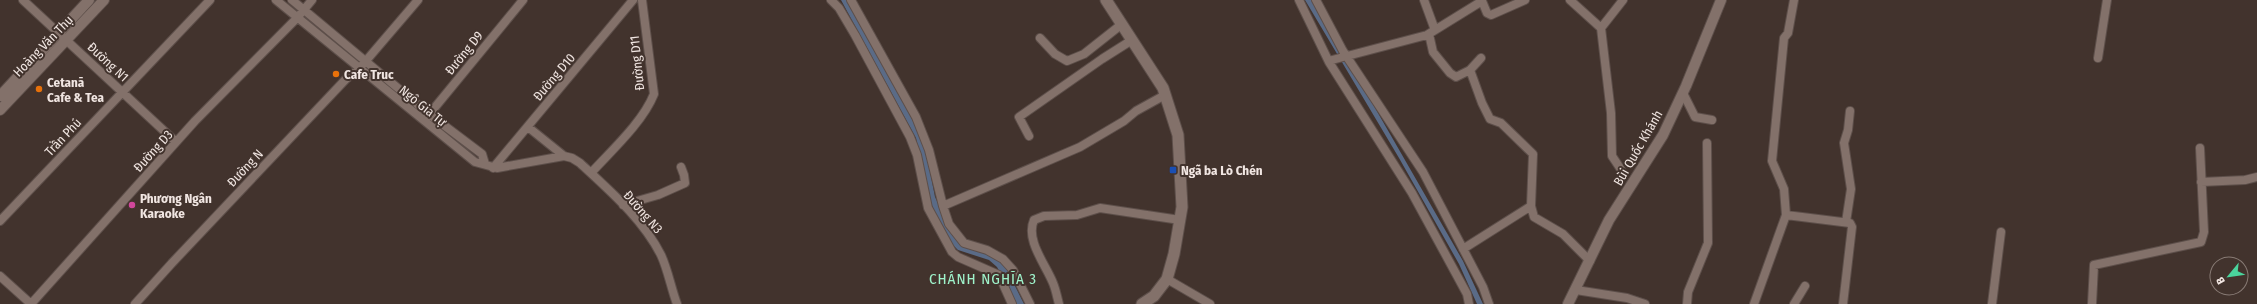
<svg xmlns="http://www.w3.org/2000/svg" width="2257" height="304" font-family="'Fira Sans Condensed',sans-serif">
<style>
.water{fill:#5a6b87}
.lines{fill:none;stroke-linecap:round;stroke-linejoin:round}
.minor-casing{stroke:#5d4f4a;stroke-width:10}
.tertiary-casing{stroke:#5d4f4a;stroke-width:12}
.secondary-casing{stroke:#5d4f4a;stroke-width:13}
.minor{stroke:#83716a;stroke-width:8}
.tertiary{stroke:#83716a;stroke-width:10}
.secondary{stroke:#83716a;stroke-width:11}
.food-dot{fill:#e8710a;stroke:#42332d;stroke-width:1.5}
.transit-dot{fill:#1a4fb4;stroke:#42332d;stroke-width:1.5}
.hotel-dot{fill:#d1479c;stroke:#42332d;stroke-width:1.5}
.labels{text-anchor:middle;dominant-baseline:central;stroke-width:4;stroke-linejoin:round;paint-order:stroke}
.street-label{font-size:13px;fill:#f1e6e2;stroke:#42332d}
.poi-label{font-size:13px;font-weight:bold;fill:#f1e6e2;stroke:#42332d;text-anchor:start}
.quarter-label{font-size:15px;letter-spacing:1px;fill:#9ff3cb;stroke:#42332d}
</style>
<rect width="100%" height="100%" fill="#42332d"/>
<path class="water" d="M841 0H849L923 136 935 197 954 236 992 254 1003 262 1024 304H1016L997 267 989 260 958 250 948 240 929 199 916 138Z
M1305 0H1313L1463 261 1483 304H1477L1459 264 1399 158Z"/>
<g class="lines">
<g class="minor-casing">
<path id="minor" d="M23 0 176 142
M276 0 475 162 497 168 564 156 572 158 580 163C609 190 643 219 661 255 668 270 671 288 677 304
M292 0 429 114 482 154 485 164
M831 0 839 8 855 35 910 137 917 155 928 208 952 252 958 257 999 275 1012 304
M851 0 916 117 929 150 943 206 949 224 964 243 987 250 1003 259 1013 270 1030 304
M1299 0 1329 62 1412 193 1467 294 1469 304
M1316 0 1343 51 1423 172 1483 287 1489 304
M1424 0 1435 30
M1570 0 1601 28 1611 113 1612 156 1622 171
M1601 28 1623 0
M1429 34 1433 52 1450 73 1456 77 1470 70
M1040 38 1055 54 1067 61 1084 54 1122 24
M2098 58 2107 0
M1332 60 1427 35 1482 1 1487 13 1491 15 1525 0
M1683 93 1695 117 1712 120
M427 117 523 0
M528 127 564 156
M1029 136 1019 117 1102 59 1132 40
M493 168 633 0
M591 173C611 151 643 122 654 94L642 0
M2201 182 2245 180 2257 177
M623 205 658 195 685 183 684 175 681 167
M943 206 1080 147 1124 121 1136 111 1165 95
M1531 206 1534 217 1563 234 1590 261
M1786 215 1850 223 1852 227 1843 304
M0 221 210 0
M1846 222 1851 189 1844 143 1848 130 1850 111
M1463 249 1531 206 1533 154 1501 123 1490 119 1482 103 1470 70 1481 58
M0 276 31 304
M1167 279 1210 304
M1576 290 1627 298 1645 304
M31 304 195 121 297 18 312 0
M135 304 172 263 346 79 359 69 418 0
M1059 304C1057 297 1056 290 1053 283 1046 265 1025 240 1034 220L1044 216 1077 215 1100 208 1180 220
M1687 304 1688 292 1708 243 1707 143
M1754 304 1786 215 1784 189 1772 161 1784 38 1788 33 1794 0
M1794 304 1805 286
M1992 304 2001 232
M2092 304 2094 265 2201 242 2204 232 2200 148"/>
</g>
<g class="tertiary-casing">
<path id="tertiary" d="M0 96 89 0
M0 110 104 0
M1568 304 1609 220 1663 135 1686 86 1721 0"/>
</g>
<g class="secondary-casing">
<path id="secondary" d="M1106 0 1163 88 1178 135 1182 207 1174 254 1167 279 1154 296 1142 304"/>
</g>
<use href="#minor" class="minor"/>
<use href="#tertiary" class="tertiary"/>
<use href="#secondary" class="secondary"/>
</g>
<g class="food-dot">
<circle cx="336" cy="74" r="4"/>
<circle cx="39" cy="89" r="4"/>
</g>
<rect class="transit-dot" x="1169" y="166" width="8" height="8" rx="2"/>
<circle class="hotel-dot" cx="132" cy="205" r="4"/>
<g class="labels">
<g class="street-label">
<text transform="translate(43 46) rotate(-46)">Hoàng Văn Thụ</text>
<text transform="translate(464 53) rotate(-51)">Đường D9</text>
<text transform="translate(108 62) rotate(43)">Đường N1</text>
<text transform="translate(637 63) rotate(-96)">Đường D11</text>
<text transform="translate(554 77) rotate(-50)">Đường D10</text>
<text transform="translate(423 106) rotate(39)">Ngô Gia Tự</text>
<text transform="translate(63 137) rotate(-47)">Trần Phú</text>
<text transform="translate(1638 148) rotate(-60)">Bùi Quốc Khánh</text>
<text transform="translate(153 151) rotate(-48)">Đường D3</text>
<text transform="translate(245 168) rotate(-47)">Đường N</text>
<text transform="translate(643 212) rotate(49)">Đường N3</text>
</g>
<g class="poi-label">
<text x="344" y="74">Cafe Truc</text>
<text x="47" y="82">Cetanā<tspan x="47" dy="15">Cafe &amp; Tea</tspan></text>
<text x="1181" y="170">Ngã ba Lò Chén</text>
<text x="140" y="198">Phương Ngân<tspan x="140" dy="15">Karaoke</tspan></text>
</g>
<g class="quarter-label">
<text x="983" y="279">CHÁNH NGHĨA 3</text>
</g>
</g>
<g transform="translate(2229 276) rotate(241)"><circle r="19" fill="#42332d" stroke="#887b75"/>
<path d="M0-3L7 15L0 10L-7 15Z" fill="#4ad49c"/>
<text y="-6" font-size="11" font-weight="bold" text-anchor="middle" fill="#f1e6e2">B</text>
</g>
</svg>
